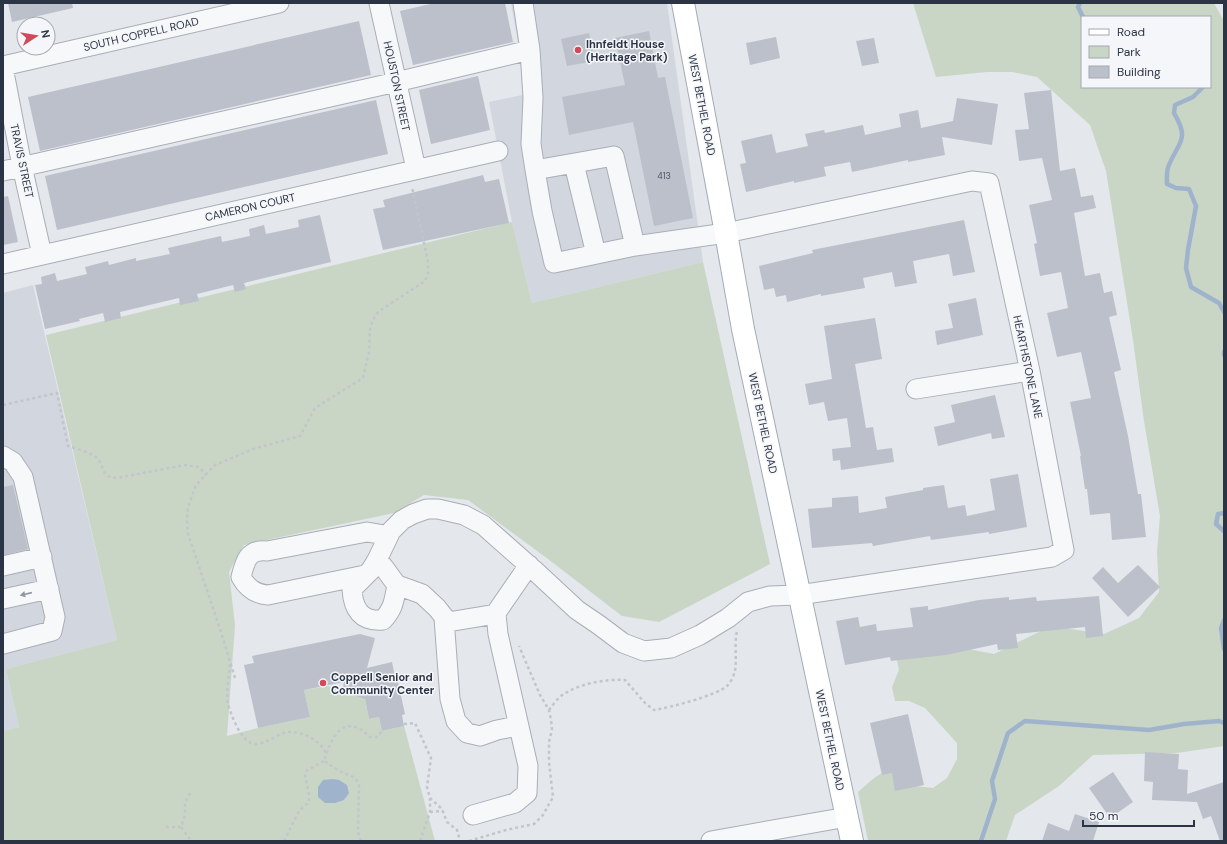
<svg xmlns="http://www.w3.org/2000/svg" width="1227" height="844" font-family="'DM Sans',sans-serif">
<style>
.built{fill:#d2d6de}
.green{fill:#c9d6c5;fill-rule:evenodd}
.water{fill:#9fb4cc}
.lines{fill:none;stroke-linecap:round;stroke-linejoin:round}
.stream{stroke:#9fb4cc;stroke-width:4.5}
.building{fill:#bbc0ca}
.minor-casing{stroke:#a9aeb7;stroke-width:21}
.major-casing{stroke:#a3abb8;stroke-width:24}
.path{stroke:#c2c5cb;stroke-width:2.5;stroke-dasharray:3 3;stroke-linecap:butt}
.minor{stroke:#f7f8fa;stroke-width:19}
.major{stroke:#fff;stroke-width:22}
.oneway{fill:#9196a0}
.poi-dot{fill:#d1495b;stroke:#f4f6f9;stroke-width:1.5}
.labels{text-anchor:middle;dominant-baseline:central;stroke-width:3;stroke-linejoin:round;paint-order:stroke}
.number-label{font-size:9px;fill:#4f5766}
.street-label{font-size:11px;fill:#2b3445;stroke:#f4f6f9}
.poi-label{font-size:11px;font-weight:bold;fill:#2b3445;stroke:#f4f6f9;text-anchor:start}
</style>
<rect width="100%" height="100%" fill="#e4e7ec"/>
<path class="built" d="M511 3H667L703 262 532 303 512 222 489 102 527 94Z
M33 285 117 640 6 669 19 727 3 731V293Z"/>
<path class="green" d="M913 3H1214L1224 21V746L1177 753 1093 755 1059 786 1015 815 1006 841H868L858 792 874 778 893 766 905 785 933 788 947 778 957 759V743L925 708 909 701H895L892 687 899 670 895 650 952 646 994 654 1051 626 1104 634 1139 618 1159 592 1157 552 1160 516 1144 421 1133 340 1106 171 1090 125 1037 77 1012 72H987L936 77ZM1082 17H1210V87H1082Z
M512 222 532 303 703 262 770 564 659 622 622 616 548 559 468 500 424 495 394 513 244 545 229 572 235 625 227 736 258 728 310 717 304 690 328 686 358 697 362 685 369 719 379 717 382 731 404 726 435 841H3V731L19 727 6 669 117 640 46 335Z"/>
<path class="water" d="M333 779 339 780 347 785 349 793 344 800 335 803H325L318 797V787L323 780Z"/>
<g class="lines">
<path class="stream" d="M1080 3 1078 7 1083 17
M1203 87 1193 97 1175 105 1174 113C1190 140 1179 141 1169 165 1166 170 1167 178 1167 184L1176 188 1189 189 1196 206 1188 250 1186 268 1191 287 1219 303 1224 312
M1224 352V355
M1224 513 1218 514 1216 524 1224 531
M1224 620 1221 628 1224 649
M981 841 995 799 992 781 1008 733 1025 721 1149 730 1184 724 1219 721 1224 723"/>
</g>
<path class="building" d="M8 3H72L73 8 12 22Z
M435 3H505L513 42 413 65 400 11Z
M359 21 371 75 40 151 28 97Z
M649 31 658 78 665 77 693 218 654 226 633 122 569 135 562 97 625 85 615 38Z
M589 33 595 61 567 66 561 39Z
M776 37 780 58 750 65 746 43Z
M874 38 879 63 862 66 856 41Z
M478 76 490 130 431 144 419 90Z
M1051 90 1060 171 1075 168 1081 197 1093 195 1096 208 1074 213 1085 276 1100 273 1104 293 1112 291 1117 315 1109 317 1121 370 1114 372 1128 436 1138 494H1141L1146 537 1112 540 1110 513 1090 515 1087 489H1085L1080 456H1081L1070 402 1091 398 1081 352 1057 357 1047 313 1068 308 1061 272 1040 276 1034 244 1037 243 1029 205 1052 200 1042 158 1019 161 1015 130 1029 129 1024 93Z
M957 98 998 104 992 145 942 137 945 155 908 162V160L852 172 850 162 824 167 826 176 794 183V181L746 192 740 164 746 163 741 141 772 134 776 153 808 146 805 134 824 130 825 133 863 125 865 135 901 127 899 114 918 110 921 128 953 121Z
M376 100 388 154 57 230 45 176Z
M483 175 485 182 499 179 509 223 383 250 373 209 385 207 383 200Z
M8 196 18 242 3 245V197Z
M320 215 331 262 244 283 246 289 235 292 233 285 197 294 199 301 180 305 179 298 120 312 121 318 105 322 103 313 79 319 80 321 45 329 35 285 42 284 41 277 55 273 57 281 87 274 85 267 108 261 109 265 136 258V261L170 254 168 248 221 236 222 242 250 236 249 229 264 225 266 234 299 227 298 220Z
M964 220 975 272 953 276 949 254 913 261 917 283 895 287 892 272 863 278 865 288 821 296V294L787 302 786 295 776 297 774 288 764 290 759 266 813 253 812 250Z
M976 298 983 335 937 345 935 331 953 328 948 304Z
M875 318 882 359 855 364 866 428 873 427 877 450 892 448 894 462 841 470 840 460 833 461 832 449 851 447 847 418 828 421 824 402 809 405 805 384 832 379 824 326Z
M995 395 1005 437 992 439 991 433 938 446 934 427 955 422 951 405Z
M1018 474 1027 527 989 534V532L931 540 930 536 873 546 872 543 812 548 808 509 832 507V498L858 496 859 513 887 508 885 497 923 490V488L944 485 948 508 965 505 967 516 995 510 990 479Z
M13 485 28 549 3 555V487Z
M1138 565 1160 587 1128 617 1092 578 1103 567 1118 583Z
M1099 596 1103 636 1086 638 1085 627 1016 634 1018 648 998 650 997 644 946 655 891 661 890 657 845 665 836 621 858 617 860 627 876 624 877 631 913 627 910 608 928 606V610L979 600 1009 597V600L1036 597 1037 601Z
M360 634 375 638 367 668 392 662 396 682H398L405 714 402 715 404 726 382 731 379 717 369 719 365 699 342 692 344 682 304 690 310 717 258 728 244 665 254 663 252 656Z
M908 714 924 785 895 791 892 773 882 775 870 723Z
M1145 752 1179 754 1178 769 1188 770 1187 794 1224 782V841H1220L1211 816 1203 819 1197 802 1152 800 1153 782 1144 781Z
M1113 772 1133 802 1110 818 1089 788Z
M1075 814 1099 822 1093 841H1042L1048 823 1069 831Z"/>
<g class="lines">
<g class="minor-casing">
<path id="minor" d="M379 3 416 169
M3 66 279 3
M3 67 22 166 42 255
M574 164 596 254
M535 170 542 211 554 263 635 246
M3 171 392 83 530 50
M3 264 498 151
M916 389 1030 371
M3 456 13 462 23 477 55 617 52 631 3 644
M377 560C385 567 390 577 397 585 394 600 394 608 383 620 361 622 353 609 352 589L371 570 377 560 391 531 402 520 413 514 427 509H438L464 515 483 525 534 570 577 610 599 625 623 643 644 651 671 648 700 635 728 618 748 602 770 596 799 595 1052 557 1064 550 1030 371 989 183 972 181 726 233 635 246 614 156 535 170 531 144 533 98 530 50 523 3
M3 566 42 557
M365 575 268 595C255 594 247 588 241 577 245 561 248 549 267 551L367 532 379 534 388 537
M397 585 422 594 437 608 448 622 496 614
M3 599 49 589
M444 618 450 699 456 721 467 733 480 736 497 730 518 726
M473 815 515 803 527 793 528 766 498 634 496 614 498 610 529 565
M711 841 847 817"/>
</g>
<g class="major-casing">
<path id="major" d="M683 3 726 233 743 329 852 841"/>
</g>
<path class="path" d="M3 405 57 393 68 446C77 449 91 452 98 459 106 469 100 477 117 478L185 465 199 467 206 475
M230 664C229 674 226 695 228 704 231 715 242 745 256 744 269 743 278 733 288 732 302 731 321 740 326 754
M235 678 222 635 188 534 187 521 188 507 196 485 215 465 253 449 300 436 315 408 363 378C365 369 367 361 369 352 371 334 366 330 378 312L425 281 428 274V262L412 187
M549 710C553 705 558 697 564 694 581 683 606 679 625 680L645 703 654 710C668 708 719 695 728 685 731 682 734 675 735 671 737 658 734 645 737 631
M404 724 415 723 431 758 427 787 430 798 442 809 447 822 457 830 460 841
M190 793 185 803V815L181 827 191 841
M430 812 443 811
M166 827H181
M284 841 299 811 309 802V794L305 775 306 771 324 761
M361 841 358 832 359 785C355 774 347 776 338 770 333 767 329 764 324 761 329 746 338 717 360 729 364 731 367 735 370 737H377L382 731
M420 841 430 812V798
M469 841 506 830 534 824 543 815 553 797 549 762V742L552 730 551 720 549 710 540 695 519 646"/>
<use href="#minor" class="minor"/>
<use href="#major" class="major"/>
</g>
<defs><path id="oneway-solid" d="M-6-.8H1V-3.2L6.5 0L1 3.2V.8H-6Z"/></defs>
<use class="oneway" href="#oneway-solid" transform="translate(26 594) rotate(167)"/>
<g class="poi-dot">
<circle cx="578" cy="50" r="4"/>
<circle cx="323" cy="683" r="4"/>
</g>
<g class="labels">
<g class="number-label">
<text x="664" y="176">413</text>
</g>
<g class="street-label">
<text transform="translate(141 34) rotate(-13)">SOUTH COPPELL ROAD</text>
<text transform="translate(397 86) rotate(78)">HOUSTON STREET</text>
<text transform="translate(702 105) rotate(79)">WEST BETHEL ROAD</text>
<text transform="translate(22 161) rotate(78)">TRAVIS STREET</text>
<text transform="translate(250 207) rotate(-13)">CAMERON COURT</text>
<text transform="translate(1028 367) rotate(78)">HEARTHSTONE LANE</text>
<text transform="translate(763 423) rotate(78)">WEST BETHEL ROAD</text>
<text transform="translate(830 740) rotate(78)">WEST BETHEL ROAD</text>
</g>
<g class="poi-label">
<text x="586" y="44">Ihnfeldt House<tspan x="586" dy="13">(Heritage Park)</tspan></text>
<text x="331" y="677">Coppell Senior and<tspan x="331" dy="13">Community Center</tspan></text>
</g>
</g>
<rect width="1227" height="844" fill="none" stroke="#2b3445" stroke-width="8"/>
<rect x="1081" y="16" width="130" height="72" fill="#f4f6f9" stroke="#a4a8b1"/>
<rect x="1089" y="29" width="20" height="6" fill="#ffffff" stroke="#a4a8b1"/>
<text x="1117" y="36" font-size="12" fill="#2b3445">Road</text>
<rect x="1089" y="46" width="20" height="12" fill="#c9d6c5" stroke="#a4a8b1"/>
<text x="1117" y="56" font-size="12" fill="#2b3445">Park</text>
<rect x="1089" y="66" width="20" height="12" fill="#bbc0ca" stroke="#a4a8b1"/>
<text x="1117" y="76" font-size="12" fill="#2b3445">Building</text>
<g transform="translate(36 36) rotate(78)"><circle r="19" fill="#f4f6f9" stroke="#a4a8b1"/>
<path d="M0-3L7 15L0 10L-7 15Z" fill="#d1495b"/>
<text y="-6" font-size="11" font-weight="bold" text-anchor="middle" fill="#2b3445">N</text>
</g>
<path d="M1083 820v6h111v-6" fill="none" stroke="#2b3445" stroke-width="2"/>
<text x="1089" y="820" font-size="12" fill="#2b3445" stroke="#f4f6f9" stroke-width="3" paint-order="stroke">50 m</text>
</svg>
